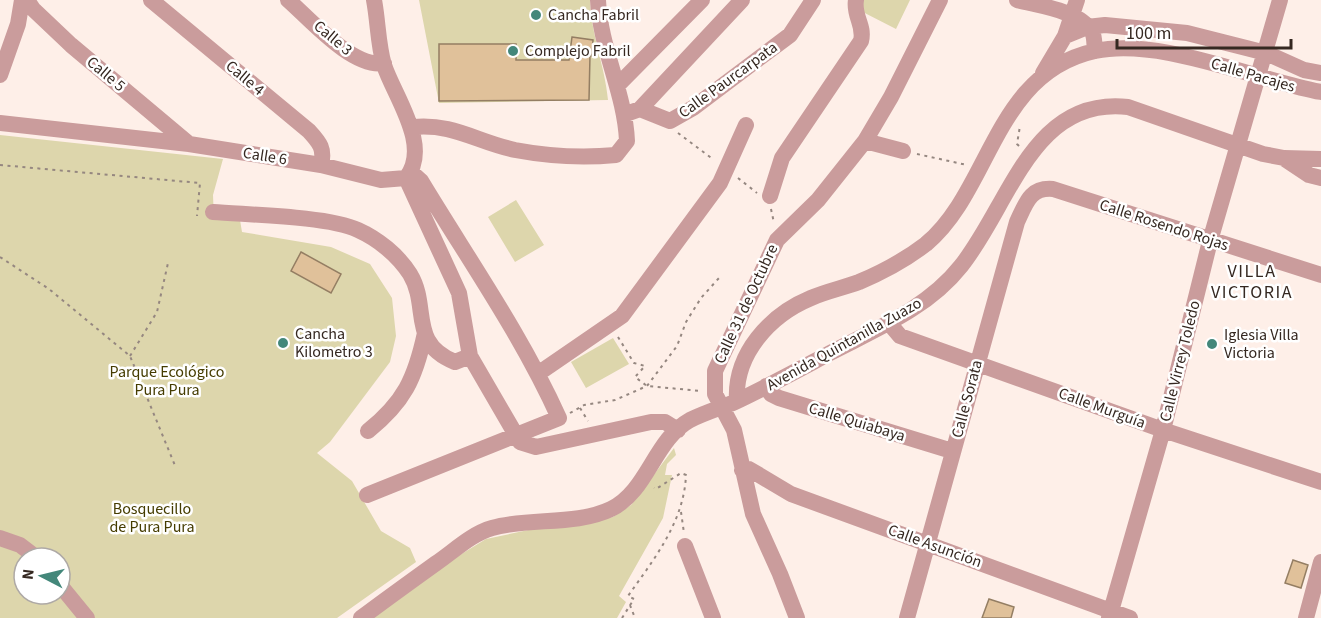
<svg xmlns="http://www.w3.org/2000/svg" width="1321" height="618" font-family="'Source Sans 3',sans-serif">
<style>
.green{fill:#ddd6ac;fill-rule:evenodd}
.building{fill:#e0c19a;stroke:#947e63;stroke-width:1.5}
.lines{fill:none;stroke-linecap:round;stroke-linejoin:round}
.path{stroke:#958780;stroke-width:2;stroke-dasharray:3 4.5;stroke-linecap:butt}
.minor{stroke:#ca9c9c;stroke-width:16}
.poi-dot{fill:#43877a;stroke:#fff;stroke-width:2}
.labels{text-anchor:middle;dominant-baseline:central;stroke-width:5;stroke-linejoin:round;paint-order:stroke}
.poi-label{font-size:16px;fill:#352821;stroke:#fff;text-anchor:start}
.street-label{font-size:16px;fill:#352821;stroke:#fff}
.park-label{font-size:16px;fill:#453c00;stroke:#fff}
.neighbourhood-label{font-size:18px;letter-spacing:1.5px;fill:#352821;stroke:#fff}
</style>
<rect width="100%" height="100%" fill="#feefe8"/>
<path class="green" d="M419 0H590C591 35 605 66 608 100L439 103Z
M859 0H910L896 29 855 8Z
M0 135 223 159 213 195 214 220H240L242 232 331 247 370 264 392 298 396 336 390 362 330 442 317 453 352 481 381 531 410 548 416 562 337 618H0ZM24 558H60V594H24Z
M516 200 544 245 515 262 488 217Z
M613 338 629 364 586 388 571 362Z
M674 448 676 455 667 464 665 475H672L663 518 619 596 626 602 617 618H370L437 569 486 539 538 528 613 517 631 505Z"/>
<path class="building" d="M572 37 593 40 592 56 590 55 589 100 439 101V44H516V60H569Z
M301 252 341 274 331 293 291 271Z
M1293 560 1308 565 1301 588 1285 583Z
M989 599 1014 607 1011 618H982Z"/>
<g class="lines">
<path class="path" d="M678 133 714 160
M1019 146 1017 144 1020 126
M917 154 967 165
M0 165 200 183 197 216
M738 178 757 193
M771 209 774 223
M0 257 49 289 130 356 176 468
M618 337 634 363 645 366 635 377 647 386 701 391
M130 356 157 312 168 263
M580 408 588 421
M570 413 584 405 615 400 647 386 677 346 686 322 701 298 719 278
M681 512 684 533
M630 605 635 618
M622 618 634 599 628 596C654 559 684 522 686 475L681 473 656 489 654 488"/>
<path class="minor" d="M27 0 33 9 71 45 189 144
M151 0 309 131C320 143 325 149 321 165
M288 0C310 19 353 69 384 63
M1017 0C1039 6 1079 10 1092 32 1095 37 1094 45 1095 51
M1065 36 1087 27 1105 25 1187 33 1266 53 1304 70 1321 73
M1043 73 1065 36 1077 0
M0 75 18 24 22 0
M617 86 702 0
M640 109 742 0
M626 114 640 109 670 121 693 108 790 35 813 0
M0 123 189 144 321 165 381 180 406 178C432 146 394 96 384 65 378 45 378 21 374 0
M413 127C453 123 477 142 515 150 547 156 584 158 616 155L627 141C625 93 600 48 598 0
M865 141 903 151
M1285 159 1309 175 1321 178
M406 178 459 293 470 356 520 442 536 447 651 422H665L678 430
M770 196 782 158 861 41C865 25 853 16 856 0
M213 212C249 215 328 216 358 230 378 239 398 255 410 274 430 307 408 343 455 362L470 356
M889 323 900 336 1163 430 1321 482
M539 373 622 316 720 183 746 125
M766 386 771 394 779 398 952 451
M737 401C734 354 770 315 811 298 827 291 843 288 859 282 883 272 905 260 926 244 991 190 994 73 1095 51 1161 37 1255 80 1321 92
M368 431C404 402 415 379 425 333
M742 470 749 469 791 494 1130 618
M367 495 559 418C521 334 468 259 421 181L411 172
M0 538 20 545 37 558
M685 546 713 618
M60 585 87 618
M361 618C385 600 410 582 435 564 453 552 471 534 492 528 530 517 575 526 611 509 648 491 654 440 690 420 704 413 720 408 735 402 767 387 798 370 830 353 876 329 928 308 961 266 1010 205 1032 96 1128 107L1263 154 1284 158 1321 159
M797 618 780 574 753 514 734 430 715 394V371L777 240 818 200 865 141 891 97 940 0
M907 618 1017 222C1026 203 1030 187 1053 189L1321 275
M1109 618 1163 430 1210 241 1280 0
M1306 618 1321 562"/>
</g>
<g class="poi-dot">
<circle cx="536" cy="15" r="6"/>
<circle cx="513" cy="51" r="6"/>
<circle cx="283" cy="343" r="6"/>
<circle cx="1212" cy="344" r="6"/>
</g>
<g class="labels">
<g class="poi-label">
<text x="548" y="15">Cancha Fabril</text>
<text x="525" y="51">Complejo Fabril</text>
<text x="295" y="334">Cancha<tspan x="295" dy="18">Kilometro 3</tspan></text>
<text x="1224" y="335">Iglesia Villa<tspan x="1224" dy="18">Victoria</tspan></text>
</g>
<g class="street-label">
<text transform="translate(333 38) rotate(40)">Calle 3</text>
<text transform="translate(106 74) rotate(40)">Calle 5</text>
<text transform="translate(1253 75) rotate(16)">Calle Pacajes</text>
<text transform="translate(245 78) rotate(40)">Calle 4</text>
<text transform="translate(728 80) rotate(-36)">Calle Paurcarpata</text>
<text transform="translate(265 156) rotate(9)">Calle 6</text>
<text transform="translate(1164 225) rotate(18)">Calle Rosendo Rojas</text>
<text transform="translate(746 304) rotate(-65)">Calle 31 de Octubre</text>
<text transform="translate(844 344) rotate(-29)">Avenida Quintanilla Zuazo</text>
<text transform="translate(1180 361) rotate(-76)">Calle Virrey Toledo</text>
<text transform="translate(967 399) rotate(-75)">Calle Sorata</text>
<text transform="translate(1102 408) rotate(20)">Calle Murguía</text>
<text transform="translate(857 422) rotate(17)">Calle Quiabaya</text>
<text transform="translate(935 546) rotate(20)">Calle Asunción</text>
</g>
<g class="park-label">
<text x="167" y="372">Parque Ecológico<tspan x="167" dy="18">Pura Pura</tspan></text>
<text x="152" y="509">Bosquecillo<tspan x="152" dy="18">de Pura Pura</tspan></text>
</g>
<g class="neighbourhood-label">
<text x="1252" y="271">VILLA<tspan x="1252" dy="21">VICTORIA</tspan></text>
</g>
</g>
<g transform="translate(42 576) rotate(277)"><circle r="28" fill="#ffffff" stroke="#aea9a6" stroke-width="1.5"/>
<path d="M0-4.5L10 22L0 15L-10 22Z" fill="#43877a"/>
<text y="-9" font-size="16" font-weight="bold" text-anchor="middle" fill="#352821">N</text>
</g>
<path d="M1117 39v9h174v-9" fill="none" stroke="#352821" stroke-width="3"/>
<text x="1126" y="39" font-size="18" fill="#352821" stroke="#ffffff" stroke-width="4.5" paint-order="stroke">100 m</text>
</svg>
